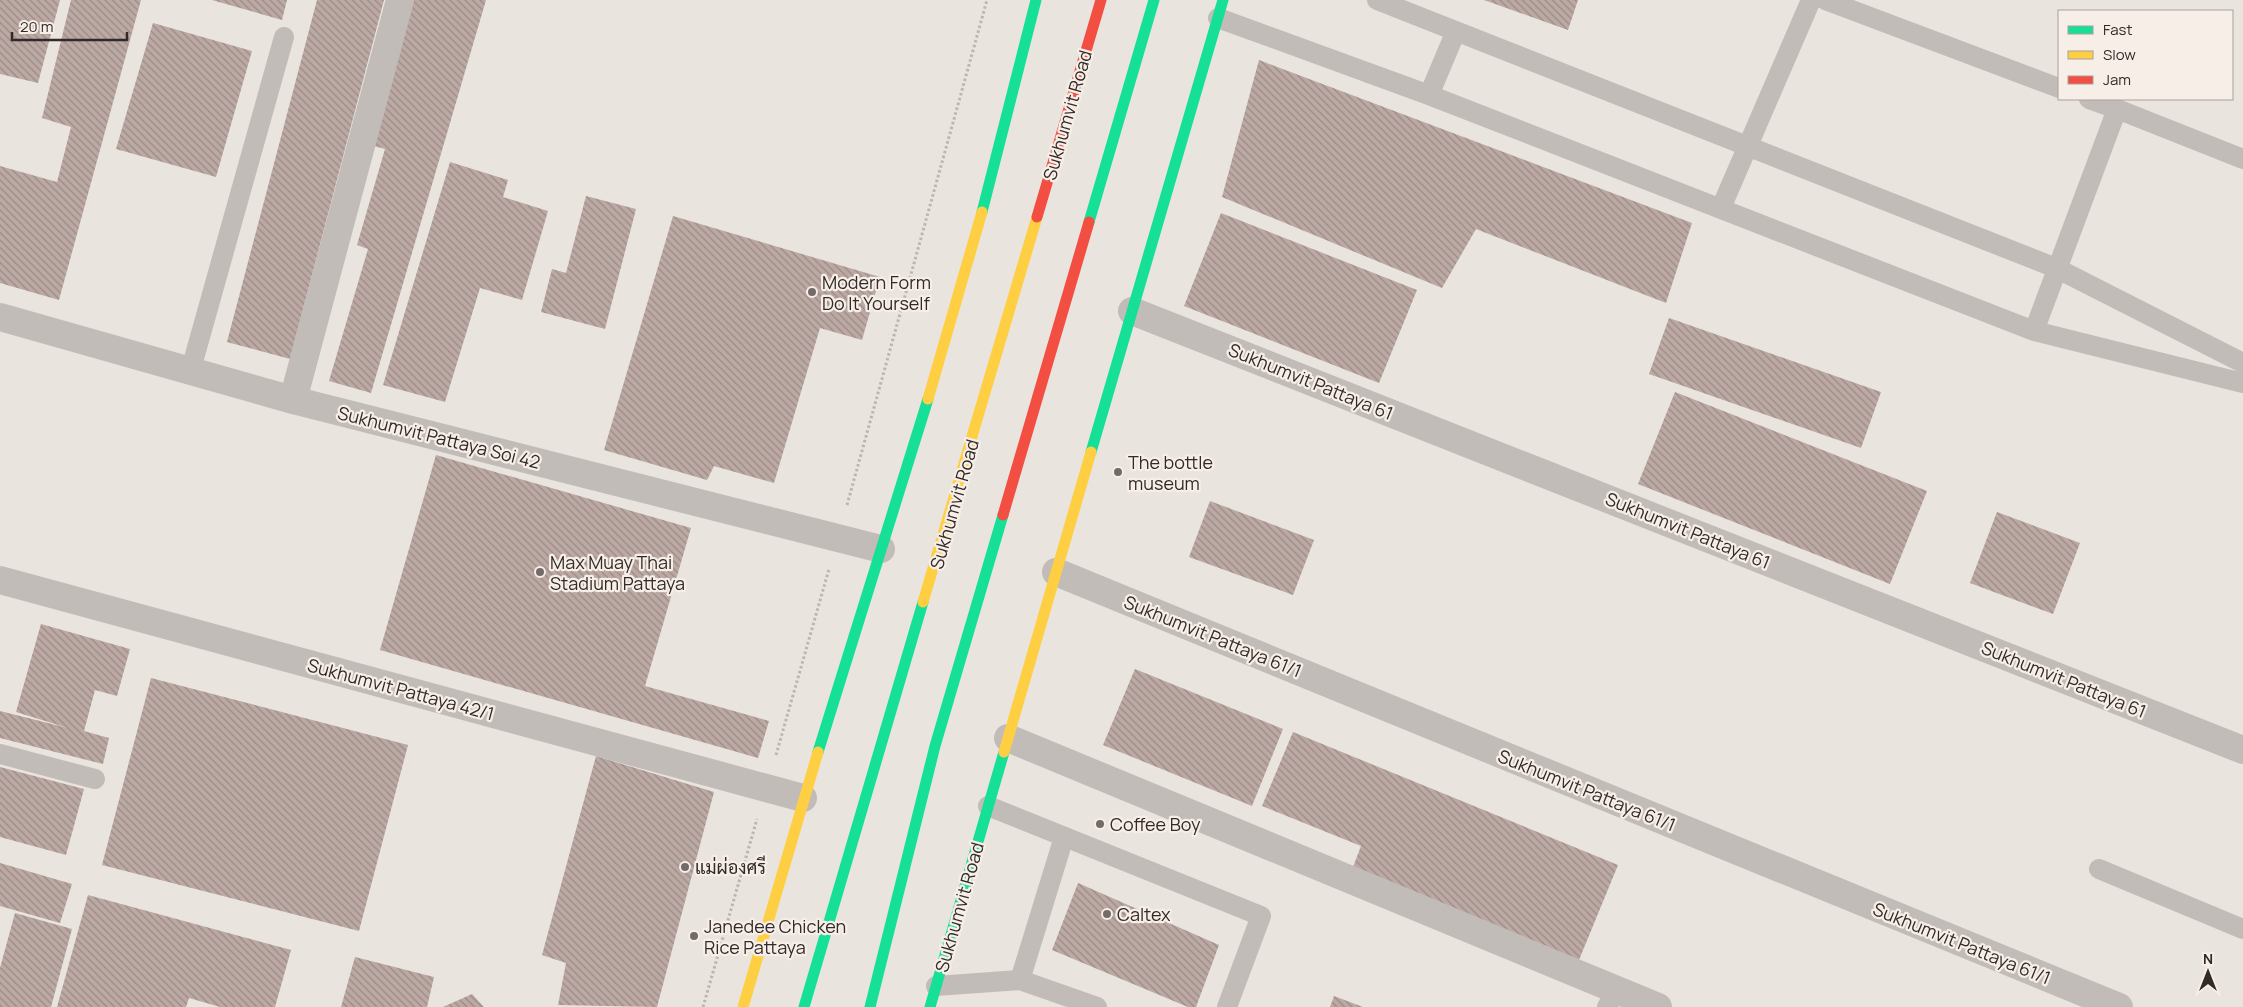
<svg xmlns="http://www.w3.org/2000/svg" width="2243" height="1007" font-family="Manrope,Sarabun,sans-serif">
<style>
.building{fill:url(#building-back-hatch)}
.lines{fill:none;stroke-linecap:round;stroke-linejoin:round}
.path{stroke:#bbb5b1;stroke-width:3;stroke-dasharray:2.5 2.5;stroke-linecap:butt}
.lane{stroke:#c2bcb9;stroke-width:20}
.street{stroke:#c2bcb9;stroke-width:28}
.fast{stroke:#16e098;stroke-width:11}
.slow{stroke:#ffcf43;stroke-width:11}
.jam{stroke:#f24e42;stroke-width:11}
.poi-dot{fill:#726b68;stroke:#f6eee7;stroke-width:2}
.labels{text-anchor:middle;dominant-baseline:central;stroke-width:4.5;stroke-linejoin:round;paint-order:stroke}
.street-label{font-size:18px;fill:#322a28;stroke:#f6eee7}
.poi-label{font-size:18px;fill:#322a28;stroke:#f6eee7;text-anchor:start}
</style>
<defs>
<pattern id="building-back-hatch" width="6" height="6" patternUnits="userSpaceOnUse" patternTransform="scale(1.25)"><rect width="6" height="6" fill="#bca9a4"/><path d="M-1 5l2 2M0 0l6 6M5-1l2 2" fill="none" stroke="#998a86"/></pattern>
</defs>
<rect width="100%" height="100%" fill="#eae4df"/>
<path class="building" d="M0 0H60L38 83 0 74Z
M71 0H141L59 300 0 283V166L57 182 71 127 42 118Z
M212 0H287L282 20Z
M317 0H384L290 359 227 342Z
M412 0H486L371 393 329 381 368 249 357 245 385 149 370 145Z
M1484 0H1578L1568 30Z
M153 23 252 51 216 177 116 149Z
M1259 60 1692 223 1666 303 1476 229 1442 288 1222 197Z
M450 162 508 180 503 197 548 211 522 300 480 288 445 402 383 385Z
M586 196 636 209 605 329 541 312 552 269 566 273Z
M1221 213 1417 290 1379 383 1184 306Z
M673 216 880 277 862 340 820 328 774 483 714 466 707 480 604 450Z
M1669 318 1881 392 1861 448 1649 374Z
M1675 392 1927 491 1890 584 1638 484Z
M436 455 691 528 645 686 769 721 758 758 380 650Z
M1210 501 1314 540 1293 595 1189 557Z
M1997 512 2080 543 2053 614 1970 583Z
M41 624 130 649 117 696 95 690 84 731 109 738 103 764 0 738V711L68 728 16 712Z
M1135 669 1283 729 1252 806 1103 745Z
M151 678 408 745 359 931 102 865Z
M1293 732 1618 865 1579 960 1353 867 1361 846 1262 806Z
M596 756 714 792 657 1007 558 1005 566 963 542 955Z
M0 767 84 789 66 855 0 837Z
M0 863 72 884 60 923 0 906Z
M1078 883 1219 945 1196 1007H1188L1052 950Z
M88 895 291 950 275 1007H220L189 998 186 1007H57Z
M15 913 72 929 51 1007H0V968Z
M355 957 434 977 427 1007H341Z
M472 994 484 1007H443Z
M1334 996 1363 1007H1330Z"/>
<g class="lines">
<path class="path" d="M847 505 987 0
M776 755 829 569
M703 1007 757 819"/>
<path class="lane" d="M1377 0 2056 268 2243 363
M1825 0 2059 88
M1218 18 1429 95 2034 331 2243 383
M1429 95 1456 31
M2117 109 2243 159
M1721 208 1811 0
M2034 331 2117 109 2089 99
M191 369 284 37
M0 754 95 779
M988 806 1261 916 1227 1007
M2099 869 2243 929
M1020 980 1064 837
M936 986 1020 980 1097 1007
M1607 1007 1616 990"/>
<path class="street" d="M1132 311 2243 750
M0 317 293 400 881 549
M293 400 400 0
M1056 572 2119 1007
M0 580 803 798
M1008 738 1658 1007"/>
<path class="fast" d="M982 212 1036 0
M1089 222 1154 0
M1091 452 1223 0
M818 752 928 399
M804 1007 923 602
M870 1007 935 746 1003 515
M930 1007 1004 752"/>
<path class="slow" d="M928 399 982 212
M923 602 1037 217
M1004 752 1091 452
M743 1007 818 752"/>
<path class="jam" d="M1037 217 1101 0
M1003 515 1089 222"/>
</g>
<g class="poi-dot">
<circle cx="812" cy="292" r="5"/>
<circle cx="1118" cy="472" r="5"/>
<circle cx="540" cy="572" r="5"/>
<circle cx="1100" cy="824" r="5"/>
<circle cx="685" cy="867" r="5"/>
<circle cx="1107" cy="914" r="5"/>
<circle cx="694" cy="936" r="5"/>
</g>
<g class="labels">
<g class="street-label">
<text transform="translate(1067 115) rotate(-74)">Sukhumvit Road</text>
<text transform="translate(1311 381) rotate(22)">Sukhumvit Pattaya 61</text>
<text transform="translate(439 437) rotate(14)">Sukhumvit Pattaya Soi 42</text>
<text transform="translate(954 504) rotate(-74)">Sukhumvit Road</text>
<text transform="translate(1688 530) rotate(22)">Sukhumvit Pattaya 61</text>
<text transform="translate(1213 636) rotate(22)">Sukhumvit Pattaya 61/1</text>
<text transform="translate(2064 679) rotate(22)">Sukhumvit Pattaya 61</text>
<text transform="translate(401 689) rotate(15)">Sukhumvit Pattaya 42/1</text>
<text transform="translate(1587 790) rotate(22)">Sukhumvit Pattaya 61/1</text>
<text transform="translate(959 907) rotate(-74)">Sukhumvit Road</text>
<text transform="translate(1962 943) rotate(22)">Sukhumvit Pattaya 61/1</text>
</g>
<g class="poi-label">
<text x="822" y="282">Modern Form<tspan x="822" dy="21">Do It Yourself</tspan></text>
<text x="1128" y="462">The bottle<tspan x="1128" dy="21">museum</tspan></text>
<text x="550" y="562">Max Muay Thai<tspan x="550" dy="21">Stadium Pattaya</tspan></text>
<text x="1110" y="824">Coffee Boy</text>
<text x="695" y="867">แม่ผ่องศรี</text>
<text x="1117" y="914">Caltex</text>
<text x="704" y="926">Janedee Chicken<tspan x="704" dy="21">Rice Pattaya</tspan></text>
</g>
</g>
<rect x="2058" y="10" width="175" height="90" fill="#f6eee7" stroke="#a8a09b"/>
<rect x="2068" y="26" width="25" height="8" fill="#16e098" stroke="#a8a09b"/>
<text x="2103" y="35" font-size="15" fill="#322a28">Fast</text>
<rect x="2068" y="51" width="25" height="8" fill="#ffcf43" stroke="#a8a09b"/>
<text x="2103" y="60" font-size="15" fill="#322a28">Slow</text>
<rect x="2068" y="76" width="25" height="8" fill="#f24e42" stroke="#a8a09b"/>
<text x="2103" y="85" font-size="15" fill="#322a28">Jam</text>
<g transform="translate(2208 972)" stroke="#f6eee7" stroke-width="4" paint-order="stroke">
<path d="M0-4L9 19L0 12L-9 19Z" fill="#322a28"/>
<text y="-8" font-size="14" font-weight="bold" text-anchor="middle" fill="#322a28">N</text>
</g>
<path d="M12 32v8h115v-8" fill="none" stroke="#322a28" stroke-width="2.5"/>
<text x="20" y="32" font-size="15" fill="#322a28" stroke="#f6eee7" stroke-width="4" paint-order="stroke">20 m</text>
</svg>
